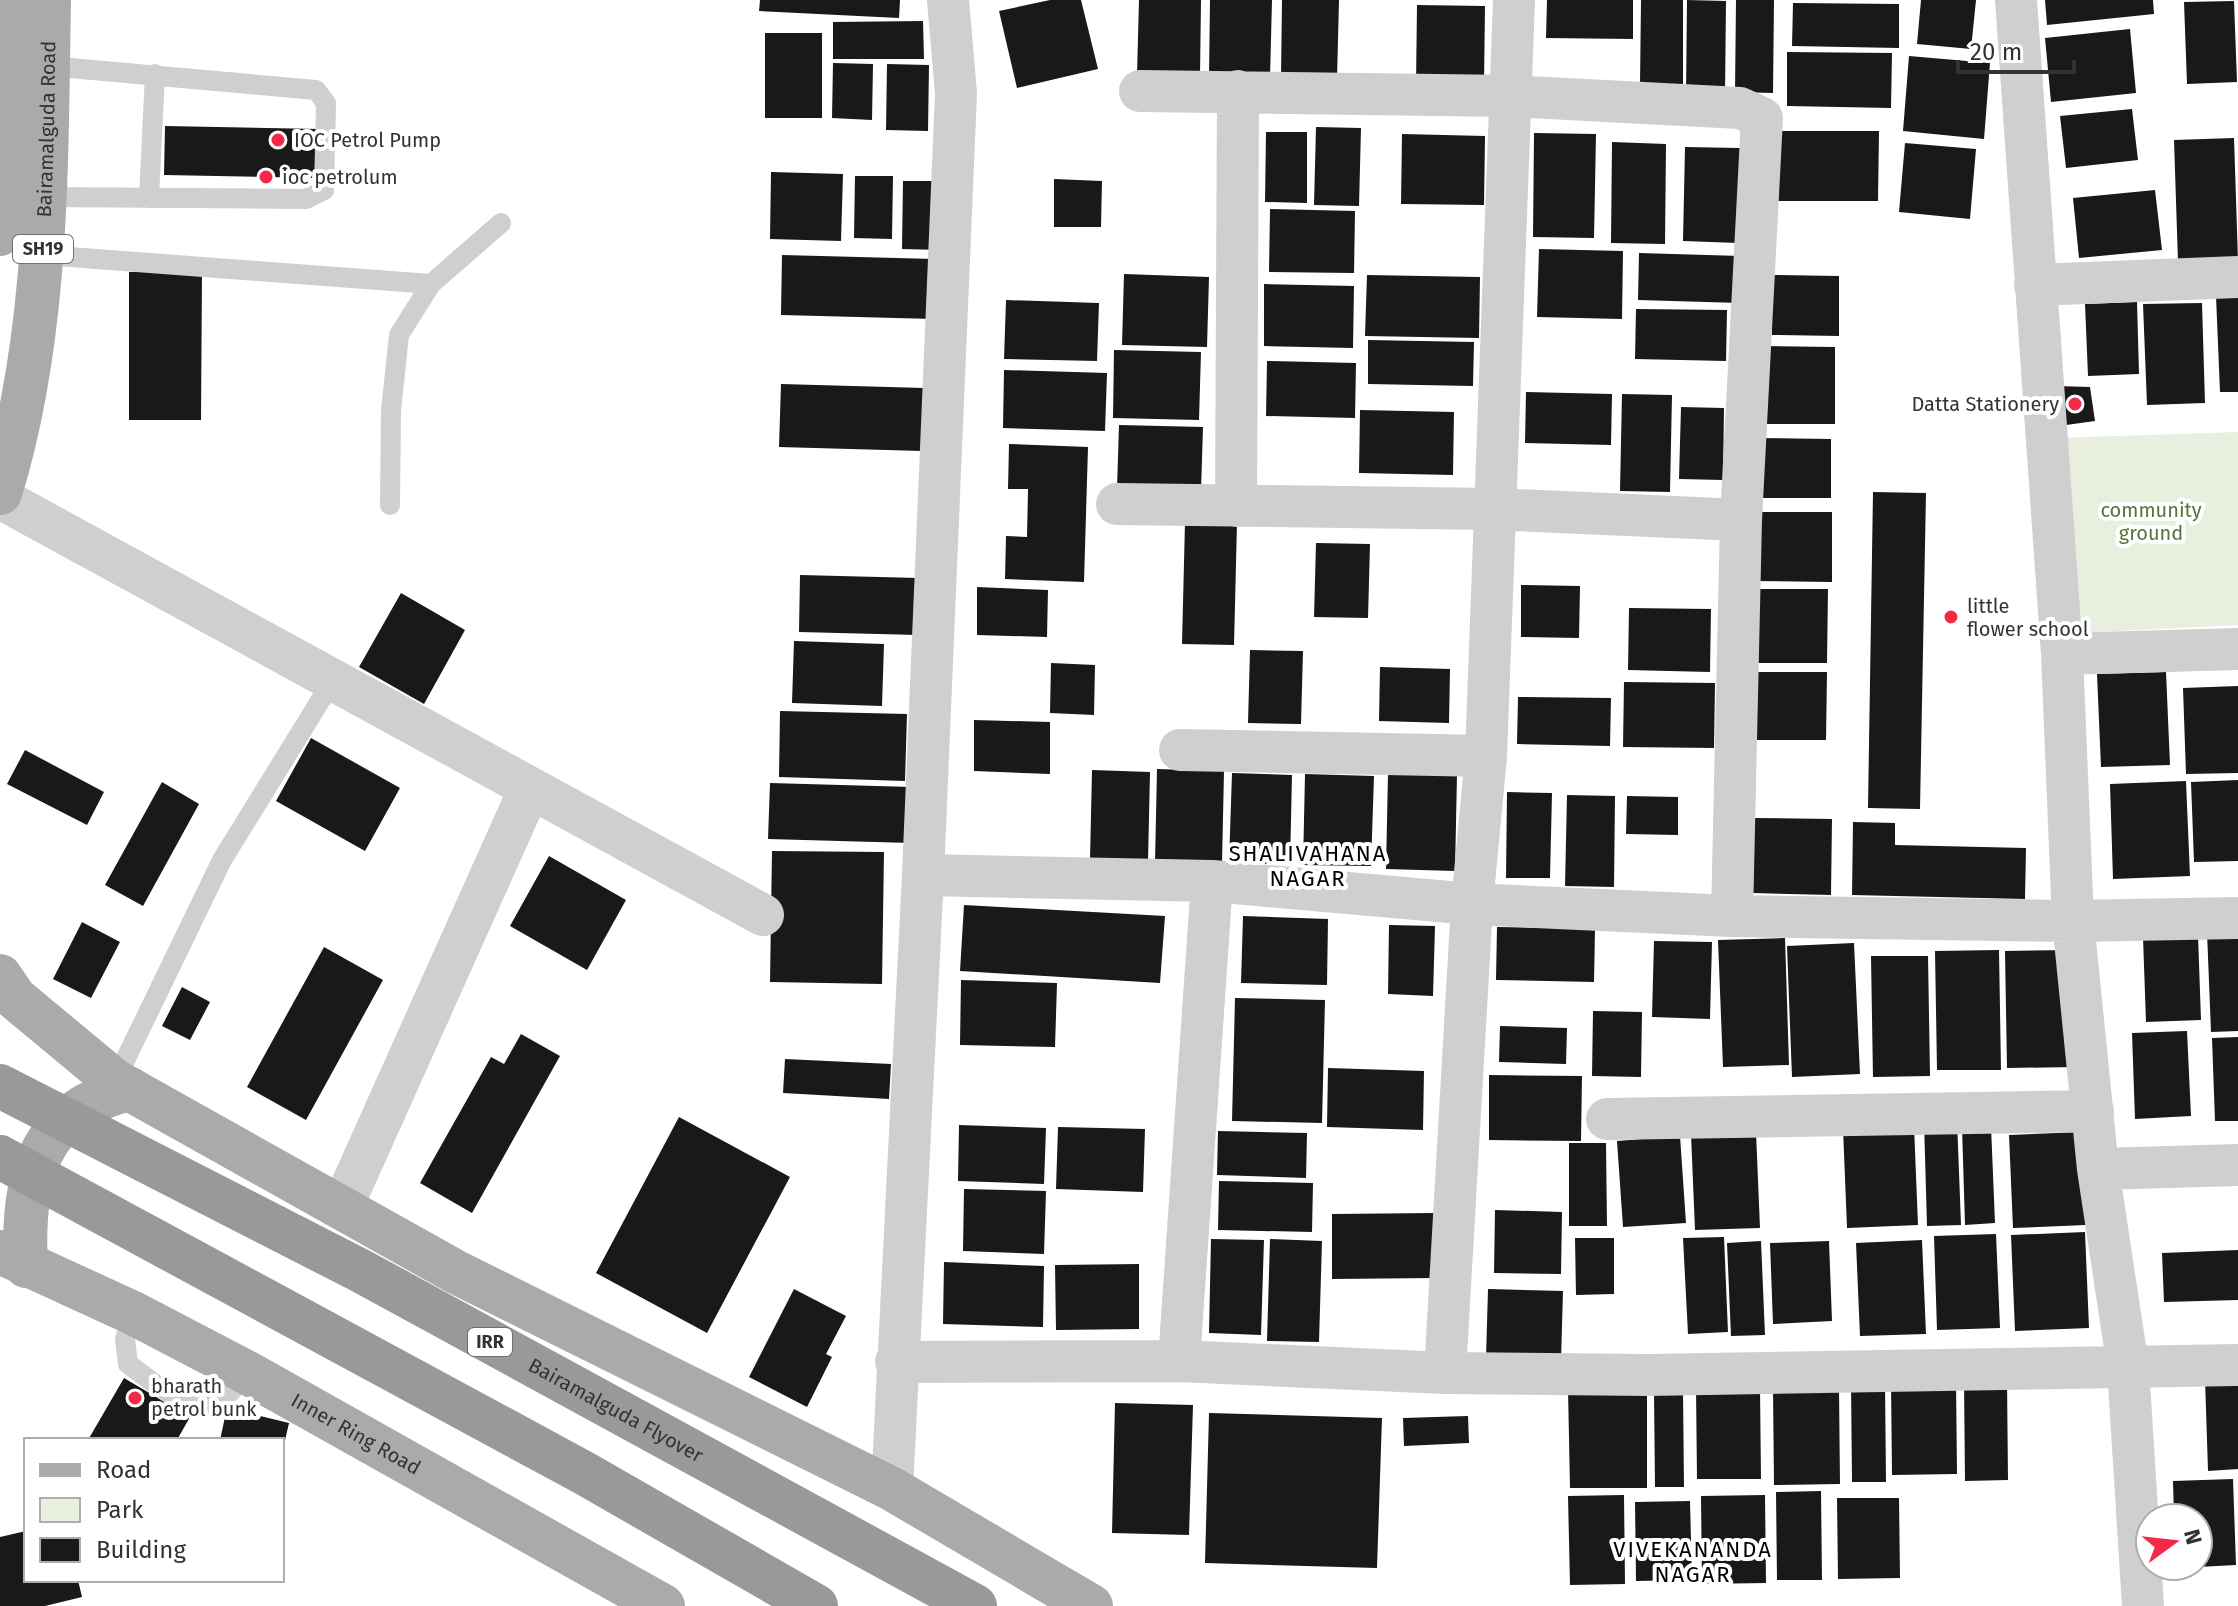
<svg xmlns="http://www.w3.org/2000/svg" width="2238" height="1606" font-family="'Fira Sans',sans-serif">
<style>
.green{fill:#e9efdf}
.building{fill:#191919}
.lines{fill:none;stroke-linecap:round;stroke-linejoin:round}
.lane{stroke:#cfcfcf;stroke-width:20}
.street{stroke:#cfcfcf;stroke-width:42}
.primary{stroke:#aaa;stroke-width:44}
.highway-bridge{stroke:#999;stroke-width:44}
.poi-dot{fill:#f42847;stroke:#fff;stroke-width:3}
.labels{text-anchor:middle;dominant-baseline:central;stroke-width:8;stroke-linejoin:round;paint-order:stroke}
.shield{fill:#fff;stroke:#707070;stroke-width:2}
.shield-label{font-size:18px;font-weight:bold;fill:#323232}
.street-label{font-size:20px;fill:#323232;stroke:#fff}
.poi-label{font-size:20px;fill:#323232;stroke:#fff;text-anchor:start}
.park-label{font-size:20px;fill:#59733a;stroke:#fff}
.neighbourhood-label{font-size:22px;letter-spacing:2px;fill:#000;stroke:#fff}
</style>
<rect width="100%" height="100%" fill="#fff"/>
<path class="green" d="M2238 432V625L2077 633 2055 438Z"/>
<path class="building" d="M760 0H900L899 18 759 11Z
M1050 0H1081L1098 69 1017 88 999 11Z
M1139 0H1201L1200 76 1137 74Z
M1210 0H1272L1270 78 1209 76Z
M1282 0H1339L1337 79 1281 77Z
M1547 0H1633V39L1546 38Z
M1641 0H1683V86L1640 85Z
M1687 0 1726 1 1725 95H1686Z
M1736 0H1774L1773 93 1735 92Z
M1921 0H1976L1971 49 1917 44Z
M2045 0H2153L2154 14 2047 25Z
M2234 1 2237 82 2187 84 2184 2Z
M1793 3 1899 4V48L1792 46Z
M1417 5 1485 6 1484 85 1416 84Z
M923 21 924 59H833V22Z
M2130 29 2136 93 2051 102 2045 38Z
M765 33H822V118H765Z
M1787 52 1892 53 1891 108 1787 106Z
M1909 56 1990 63 1984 139 1903 131Z
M833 63 873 64 872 120 832 118Z
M887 64 929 65 928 131 886 130Z
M2132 109 2138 160 2066 168 2060 116Z
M165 126 319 129 317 178 164 175Z
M1316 127 1361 128 1359 206 1314 205Z
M1772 131H1879L1878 201H1772Z
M1266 132H1307V203L1265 202Z
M1534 133 1596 134 1594 238 1533 237Z
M1402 134 1485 136 1484 205 1401 204Z
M2234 138 2238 260 2178 262 2174 140Z
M1612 142 1666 144 1665 244 1611 243Z
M1905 143 1976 149 1970 219 1899 212Z
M1685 147 1740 148 1738 243 1683 241Z
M771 172 843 174 841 241 770 239Z
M855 176H893L892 239 854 238Z
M1054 179 1102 181 1101 227H1054Z
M903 181H942L941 250 902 249Z
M2155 190 2162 250 2079 258 2073 198Z
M1270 209 1355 211 1354 273 1269 272Z
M1539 249 1623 251 1622 319 1537 317Z
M1639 253 1741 256 1740 303 1638 300Z
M782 255 935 259 934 319 781 315Z
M129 272H202L201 420H129Z
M1124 274 1209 277 1207 347 1122 345Z
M1367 275 1480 277 1479 338 1365 336Z
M1772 275 1839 276V336L1772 335Z
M1264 284 1354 286 1353 348 1264 346Z
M2238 295V392H2220L2216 296Z
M1006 300 1099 303 1097 361 1004 359Z
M2137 302 2139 374 2088 376 2085 304Z
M2202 303 2205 403 2147 405 2143 304Z
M1636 309 1727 310 1726 361 1635 359Z
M1368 340 1474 342 1473 386 1368 384Z
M1763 346 1835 347V424H1763Z
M1114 350 1201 352 1199 420 1113 418Z
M1267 361 1356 363 1355 418 1266 416Z
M1004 370 1107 373 1105 431 1003 428Z
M781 384 924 388 922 451 779 447Z
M2056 386 2090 387 2095 421 2059 426Z
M1526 392 1612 394 1611 445 1525 443Z
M1622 394 1672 395 1670 492 1620 491Z
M1681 407 1724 408 1723 480 1679 479Z
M1360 410 1454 412 1453 475 1359 473Z
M1119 425 1203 427 1201 491 1117 489Z
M1757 438 1831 439V498H1757Z
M1009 444 1088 447 1084 582 1005 579 1006 536 1027 537 1028 489H1008Z
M1873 492 1926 493 1920 809 1868 808Z
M1749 512H1832V582L1749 581Z
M1185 522 1237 523 1234 645 1182 644Z
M1316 543 1370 544 1368 618 1314 617Z
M800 575 919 578 918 635 799 632Z
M1521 585 1580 586 1579 638 1521 637Z
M977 587 1048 590 1047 637 977 635Z
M1752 589H1828L1827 663H1752Z
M401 593 465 630 424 704 359 667Z
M1629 608 1711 609 1710 672 1628 670Z
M794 641 884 644 882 706 792 703Z
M1250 650 1303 651 1301 724 1248 723Z
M1051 663 1095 665 1094 715 1050 713Z
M1380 667 1450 669 1449 723 1379 721Z
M1749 672H1827L1826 740H1749Z
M2166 672 2170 765 2101 767 2097 674Z
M1624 682 1715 683 1714 748 1623 747Z
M2238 686V773L2186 774 2183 688Z
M1518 697 1611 698 1610 746 1517 744Z
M780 711 907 714 905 781 779 777Z
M974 720 1050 722V774L974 771Z
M311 738 400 788 365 851 276 801Z
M25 750 104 792 87 825 7 784Z
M1157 769 1224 771 1222 864 1155 862Z
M1092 770 1150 772 1148 862 1090 860Z
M1232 773 1292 775 1290 864 1229 863Z
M1388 773 1457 775 1455 871 1386 869Z
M1305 774 1374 776 1371 866 1303 865Z
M2238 780V861L2194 862 2191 782Z
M2186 781 2190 876 2113 879 2110 784Z
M162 782 199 804 143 906 105 885Z
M770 783 912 787 911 843 768 839Z
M1507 792 1552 793 1550 878H1506Z
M1567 795 1615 796 1614 887 1565 886Z
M1627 796 1678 797V835L1626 834Z
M1754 818 1832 819 1831 895 1753 893Z
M1853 822 1895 823V845L2026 848 2025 899 1852 895Z
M772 851 884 852 882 984 770 982Z
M549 856 626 900 587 970 510 926Z
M964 905 1165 916 1160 983 960 971Z
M1243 916 1328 919 1327 985 1241 983Z
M82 922 120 942 91 998 53 979Z
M1389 925 1435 926 1433 996 1388 994Z
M1497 927 1595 929 1594 982 1496 980Z
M2238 931V1031L2211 1032 2207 932Z
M2198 935 2201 1020 2146 1022 2143 937Z
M1785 938 1789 1065 1723 1067 1718 940Z
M1654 941 1712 942 1710 1019 1652 1017Z
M1854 943 1860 1074 1792 1077 1787 946Z
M324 947 383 980 306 1120 247 1087Z
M1999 950 2001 1070H1937L1935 951Z
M2072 950 2074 1067 2007 1068 2005 951Z
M1871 956H1928L1930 1076 1873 1077Z
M961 980 1057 983 1055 1047 960 1045Z
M182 987 210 1002 190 1040 162 1026Z
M1235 998 1325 1000 1322 1123 1232 1121Z
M1593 1011 1642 1012 1641 1077 1592 1076Z
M1500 1026 1567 1028 1566 1064 1499 1062Z
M2187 1031 2191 1116 2135 1119 2132 1033Z
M521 1034 560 1056 472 1213 420 1183 491 1057 504 1064Z
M2238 1037V1121H2215L2212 1038Z
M785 1059 891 1064 889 1099 783 1093Z
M1328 1068 1424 1071 1423 1130 1327 1127Z
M1489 1075 1582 1076 1581 1141 1489 1140Z
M679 1117 790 1177 707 1333 596 1273Z
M1957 1120 1961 1225 1927 1226 1924 1121Z
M959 1125 1046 1128 1044 1184 958 1181Z
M1914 1126 1918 1225 1847 1228 1843 1128Z
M1991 1126 1995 1223 1965 1225 1962 1127Z
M1058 1127 1145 1129 1143 1192 1056 1189Z
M1218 1131 1307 1133 1306 1178 1217 1175Z
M1756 1132 1760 1228 1695 1230 1691 1134Z
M2082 1132 2086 1225 2013 1228 2009 1135Z
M1680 1136 1686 1223 1623 1227 1617 1141Z
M1569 1143H1606L1607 1226H1569Z
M1219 1181 1313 1183 1312 1232 1218 1230Z
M964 1189 1046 1191 1044 1254 963 1251Z
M1495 1210 1562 1212 1561 1274 1494 1273Z
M1435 1213 1436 1278 1332 1279V1214Z
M2085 1232 2089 1328 2015 1331 2011 1235Z
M1996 1234 2000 1328 1937 1330 1934 1236Z
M1724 1237 1728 1332 1688 1334 1683 1238Z
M1575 1238H1614V1294L1576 1295Z
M1211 1239 1264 1240 1261 1335 1209 1333Z
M1270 1239 1322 1241 1319 1342 1267 1341Z
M1922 1240 1926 1334 1860 1336 1856 1243Z
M1761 1241 1765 1335 1731 1336 1727 1243Z
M1829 1241 1832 1321 1773 1324 1770 1243Z
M2238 1250V1300L2164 1302 2162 1253Z
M944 1262 1044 1266 1043 1327 943 1324Z
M1139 1264V1329L1056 1330 1055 1265Z
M794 1289 846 1316 826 1354 832 1357 807 1407 749 1377Z
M1488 1289 1563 1291 1561 1360 1486 1358Z
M124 1378 190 1417 177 1440H88Z
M2238 1378V1469L2208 1471 2205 1379Z
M1964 1380H2007L2008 1480 1965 1481Z
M1891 1382H1956L1957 1474 1892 1475Z
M1851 1383H1885L1886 1482H1852Z
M1696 1388H1760L1761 1479H1697Z
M1568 1389H1647V1488H1570Z
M1773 1389H1839L1840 1484 1774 1485Z
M1654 1392H1683L1684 1487H1655Z
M1115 1403 1193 1405 1189 1535 1112 1533Z
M227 1408 289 1423 283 1449 282 1440H220Z
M1209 1413 1382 1418 1377 1568 1205 1563Z
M1468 1416 1469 1443 1404 1446 1403 1418Z
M2233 1479 2236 1565 2198 1567V1518H2174L2173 1481Z
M1821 1491 1822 1580H1777L1776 1492Z
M1624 1495 1625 1584 1570 1585 1568 1496Z
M1765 1495 1766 1583 1702 1584 1701 1496Z
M1837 1498H1899L1900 1578 1838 1579Z
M1690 1501 1692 1580 1636 1581 1635 1502Z
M26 1531V1580H78L82 1597 45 1606H0V1537Z"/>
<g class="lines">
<path class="lane" d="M43 197 306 199 324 190 326 103 316 90 48 66
M149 198 155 74
M43 255 431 284 501 223
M390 505 391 411 399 335 431 284
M115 1081 222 860 333 680
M133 1313 125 1339 128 1364C173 1396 208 1434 246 1372"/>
<path class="street" d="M2016 0 2062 654 2073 921 2098 1169 2128 1367 2143 1606
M1140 91 1511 96 1740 108 1762 118 1741 520 1732 916
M2035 285 2238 277
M0 498 763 915
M1117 504 1493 509 1741 520
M1236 506 1238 91
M2062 654 2238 649
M1180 750 1486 756
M923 875 1212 881 1472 904 1732 916 2073 921 2238 918
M1607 1119 2093 1111
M2098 1169 2238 1165
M342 1207 530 788
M1179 1361 1212 881
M896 1362 1179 1361 1445 1373 1472 904 1486 756 1514 0
M1445 1373 1648 1375 2238 1365
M892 1489 923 875 956 93 948 0"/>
<g class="primary">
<path d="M0 234 12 0"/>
<path id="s1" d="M0 493C49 335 46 164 49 0"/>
<path d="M0 976 15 998 115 1081 456 1272 892 1489 1091 1606"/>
<path id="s2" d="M0 1252 133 1313 246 1372 663 1606"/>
<path d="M26 1266C21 1181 37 1110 130 1089"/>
</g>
<g class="highway-bridge">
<path id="s3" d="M0 1086 361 1271 975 1606"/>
<path d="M0 1157 584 1473 816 1606"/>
</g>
</g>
<g class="poi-dot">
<circle cx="278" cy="140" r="8"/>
<circle cx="266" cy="177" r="8"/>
<circle cx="2075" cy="404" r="8"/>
<circle cx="1951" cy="617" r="8"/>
<circle cx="135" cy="1398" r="8"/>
</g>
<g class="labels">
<g class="shield">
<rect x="13" y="235" width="60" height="28" rx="6"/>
<rect x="468" y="1328" width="44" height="28" rx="6"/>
</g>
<g class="shield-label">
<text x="43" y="249">SH19</text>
<text x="490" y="1342">IRR</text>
</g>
<g class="street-label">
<text stroke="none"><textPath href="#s1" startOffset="368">Bairamalguda Road</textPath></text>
<text stroke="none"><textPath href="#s3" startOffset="696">Bairamalguda Flyover</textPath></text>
<text stroke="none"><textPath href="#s2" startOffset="400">Inner Ring Road</textPath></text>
</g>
<g class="poi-label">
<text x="294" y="140">IOC Petrol Pump</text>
<text x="282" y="177">ioc petrolum</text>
<text x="2059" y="404" text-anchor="end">Datta Stationery</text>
<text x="1967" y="606">little<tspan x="1967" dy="23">flower school</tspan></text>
<text x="151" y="1386">bharath<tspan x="151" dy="23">petrol bunk</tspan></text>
</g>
<g class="park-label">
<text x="2151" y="510">community<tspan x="2151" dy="23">ground</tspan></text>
</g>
<g class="neighbourhood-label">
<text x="1308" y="853">SHALIVAHANA<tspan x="1308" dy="25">NAGAR</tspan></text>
<text x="1693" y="1549">VIVEKANANDA<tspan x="1693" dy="25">NAGAR</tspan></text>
</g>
</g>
<rect x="24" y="1438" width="260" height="144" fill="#ffffff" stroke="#adadad" stroke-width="2"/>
<rect x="40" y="1464" width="40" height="12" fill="#aaaaaa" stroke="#adadad" stroke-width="2"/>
<text x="96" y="1478" font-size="24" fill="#323232">Road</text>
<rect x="40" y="1498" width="40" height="24" fill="#e9efdf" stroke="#adadad" stroke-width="2"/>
<text x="96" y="1518" font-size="24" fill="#323232">Park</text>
<rect x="40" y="1538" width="40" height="24" fill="#191919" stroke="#adadad" stroke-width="2"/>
<text x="96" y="1558" font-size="24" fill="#323232">Building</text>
<g transform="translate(2174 1542) rotate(75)"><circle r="38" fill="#ffffff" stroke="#adadad" stroke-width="2"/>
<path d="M0-6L14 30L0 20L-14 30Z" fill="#f42847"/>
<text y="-12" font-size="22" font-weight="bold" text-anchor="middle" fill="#323232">N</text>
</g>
<path d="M1958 60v12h116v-12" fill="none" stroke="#323232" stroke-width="4"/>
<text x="1970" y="60" font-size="24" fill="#323232" stroke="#ffffff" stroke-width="6" paint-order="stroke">20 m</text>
</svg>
